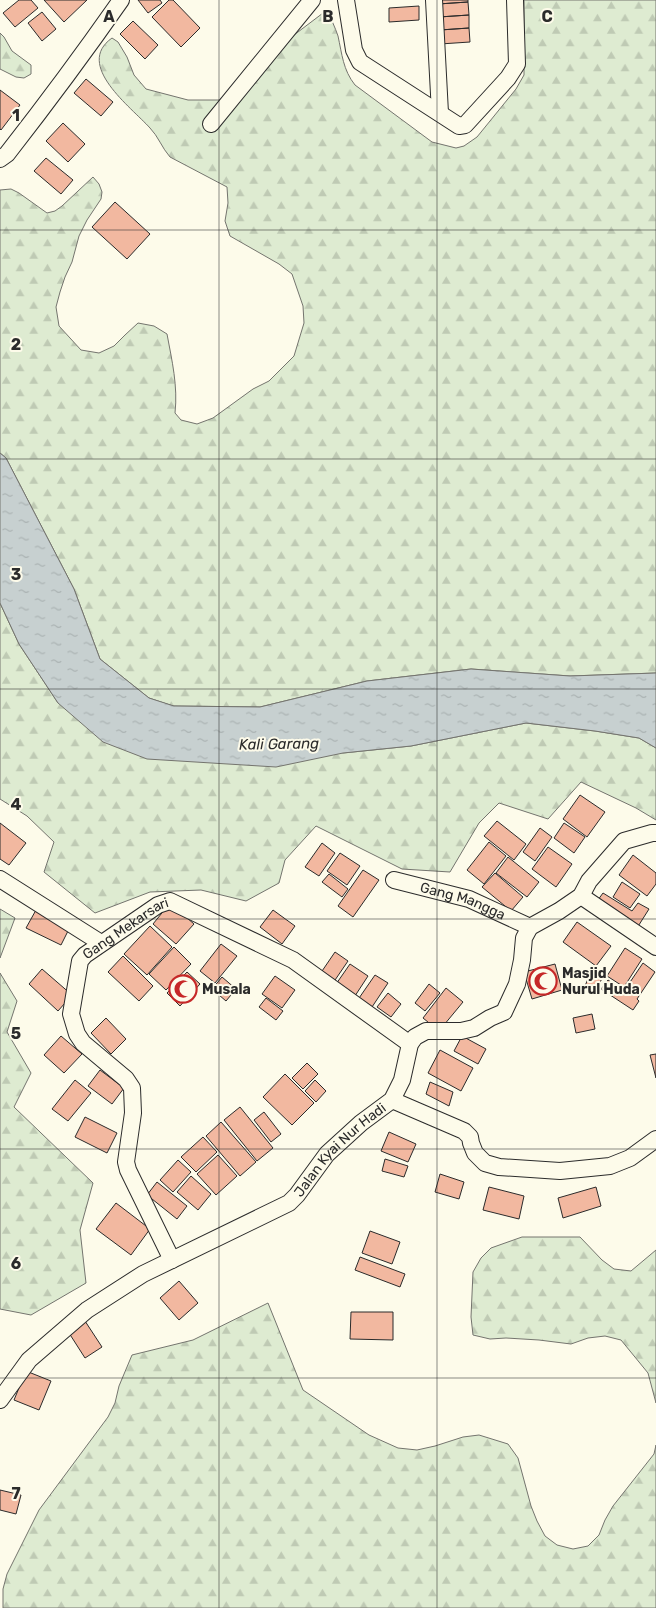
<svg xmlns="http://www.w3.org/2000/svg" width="656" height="1608" font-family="Rubik,sans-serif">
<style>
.forest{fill:url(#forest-firs);stroke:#74746e}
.water{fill:url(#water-ripples);stroke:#74746e}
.building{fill:#f2b8a0;stroke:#2b2b2b}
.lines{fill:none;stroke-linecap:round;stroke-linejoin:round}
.minor-casing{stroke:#2b2b2b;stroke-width:18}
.minor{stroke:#fdfbea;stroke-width:16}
.grid{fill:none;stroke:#2b2b2b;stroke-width:1;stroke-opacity:0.55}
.labels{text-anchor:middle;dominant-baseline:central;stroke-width:4;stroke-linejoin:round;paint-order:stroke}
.street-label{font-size:14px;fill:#2b2b2b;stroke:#fdfbea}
.poi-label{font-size:14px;font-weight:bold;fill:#2b2b2b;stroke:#fdfbea;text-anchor:start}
.water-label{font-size:15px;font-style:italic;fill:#2b2b2b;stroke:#fdfbea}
.grid-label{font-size:16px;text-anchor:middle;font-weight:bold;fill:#2b2b2b;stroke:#fdfbea;stroke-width:4;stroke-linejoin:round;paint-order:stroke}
</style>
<defs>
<pattern id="forest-firs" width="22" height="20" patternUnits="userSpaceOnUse" patternTransform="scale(1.25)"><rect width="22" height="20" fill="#deebd1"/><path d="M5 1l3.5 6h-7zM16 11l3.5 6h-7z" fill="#bfcab4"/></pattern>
<pattern id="water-ripples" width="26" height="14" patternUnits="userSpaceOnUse" patternTransform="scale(1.25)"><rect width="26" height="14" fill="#c7d0d0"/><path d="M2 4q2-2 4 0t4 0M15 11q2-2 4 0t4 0" fill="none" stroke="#abb3b3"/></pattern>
</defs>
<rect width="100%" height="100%" fill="#fdfbea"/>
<path class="forest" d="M524 0H656V673L570 676 471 669 367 681 260 707 173 706 149 698 100 659 74 589 6 458 0 453V190L11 189 19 193 47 213 55 211 62 206 93 177 99 184 102 192 101 199 87 220 79 236 72 262 65 277 60 292 56 307 59 326 81 350 99 353 114 346 125 335 138 323 154 326 167 334C172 361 178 386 175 413L181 420 197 424 213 418 253 389 269 381 294 356 304 323 303 306 292 274 279 264 230 236 225 221 228 203 227 187 170 157C162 148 158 136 150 128 131 107 74 65 112 38L118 42 127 57 134 75 146 89 188 100H234L294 35 327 10C331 19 335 27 338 36 342 54 343 70 355 85L432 142 456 148 464 146 477 137 516 89 524 75Z
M0 33 4 37 12 51 31 65V74L24 78 16 77 0 69Z
M0 603 19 644 58 703 343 753 411 746 526 723 595 731 639 738 656 748V820L636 808 581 782 548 819 499 803 479 823 450 872 402 869 316 826 285 860 279 883 246 901 201 890 150 892 95 913 44 872 54 842 27 816 0 799Z
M0 909 15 918 0 958Z
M0 973 17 1001 7 1032 31 1073 14 1107 93 1183 80 1230 86 1283 31 1315 0 1309Z
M522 1237H580L602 1260 614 1269 631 1271 656 1250V1403L648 1373 621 1340 605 1336 588 1338 571 1344 539 1340 506 1338 490 1339 473 1335 471 1317 473 1272 481 1258 491 1248Z
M268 1303 303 1390 369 1435 398 1448 417 1450 435 1446 463 1437 479 1435 508 1444 518 1458 531 1506 537 1521 545 1536 557 1545 573 1549 588 1546 599 1535 605 1520 613 1506 654 1454 656 1445V1608H3V1589L7 1574 39 1510 108 1417 115 1403 119 1386 132 1355 193 1340Z"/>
<path class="water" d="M0 453 6 458 74 589 100 659 149 698 174 706 260 707 367 681 471 669 570 676 656 673V748L639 738 595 731 526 723 411 746 343 753 276 767 147 759 103 742 58 703 19 644 0 603Z"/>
<path class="building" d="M19 0H31L38 8 15 27 3 13Z
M44 0H87L64 22Z
M138 0H160L162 3 148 13Z
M169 0H173L200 28 181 47 152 17Z
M438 0H468V2L438 4Z
M468 2 469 15 439 17 438 4Z
M419 6V20L389 22V8Z
M42 12 56 29 42 41 28 23Z
M469 15V28L440 30 439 17Z
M133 21 158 45 145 59 120 34Z
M469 28 470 42 440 44V30Z
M86 79 113 102 101 116 74 93Z
M0 90 20 105 1 130 0 129Z
M63 123 85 144 68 162 46 141Z
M46 158 73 180 61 194 34 171Z
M115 202 150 234 127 259 92 227Z
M580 795 605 812 587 837 563 819Z
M497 821 526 844 514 860 484 836Z
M0 823 26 843 9 865 0 859Z
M564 823 585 837 574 853 554 838Z
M540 828 552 837 535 861 523 852Z
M489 842 506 856 484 884 467 870Z
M322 843 335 853 319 876 305 867Z
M548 847 572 864 556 887 532 869Z
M340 853 360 866 347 885 327 871Z
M633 855 656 873V884L647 896 619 875Z
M508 857 539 882 527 897 496 873Z
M363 870 379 880 353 917 338 906Z
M495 873 523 897 511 911 482 887Z
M329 874 348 889 342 897 322 882Z
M622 882 640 894 630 908 613 897Z
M603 893 632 911 638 903 649 909 637 928 595 904Z
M170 903 194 924 176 944 153 924Z
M36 910 70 927 61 945 26 928Z
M273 910 295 926 282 944 260 927Z
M577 922 611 946 596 966 563 942Z
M150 926 172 947 147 975 124 954Z
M221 944 237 956 215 983 200 971Z
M174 947 191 964 166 990 149 974Z
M625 948 642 959 624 987 607 976Z
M335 952 348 961 333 983 320 974Z
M123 956 153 986 139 1001 108 972Z
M643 963 655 972 637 999 639 1001 633 1010 601 989 608 980 624 991Z
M350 964 368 976 353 999 334 987Z
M555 964 562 990 532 999 524 972Z
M42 969 72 995 58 1011 29 984Z
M592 969 604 974 596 991 585 986Z
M187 972 200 984 180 1006 167 993Z
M375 975 388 983 370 1010 357 1001Z
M275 976 295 990 282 1008 262 994Z
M222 977 236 989 226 1001 212 989Z
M429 984 440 993 425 1011 415 1003Z
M446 988 463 1002 439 1031 423 1018Z
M388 993 401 1004 391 1017 377 1007Z
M266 998 283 1011 276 1020 259 1007Z
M592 1014 595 1029 576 1033 573 1018Z
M106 1018 126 1039 111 1054 91 1033Z
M61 1036 82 1054 64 1073 44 1055Z
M462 1036 486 1049 478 1064 454 1051Z
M440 1050 473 1068 461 1091 428 1073Z
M656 1054V1078L650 1055Z
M307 1063 318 1074 303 1089 292 1078Z
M100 1070 124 1088 112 1104 88 1086Z
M285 1074 314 1103 292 1125 263 1097Z
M75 1080 91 1093 68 1121 52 1109Z
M315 1080 326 1091 316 1102 305 1091Z
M430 1082 453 1092 449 1106 426 1094Z
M240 1107 273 1148 257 1161 224 1120Z
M264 1112 281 1134 271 1142 254 1120Z
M85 1117 117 1133 107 1153 75 1137Z
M221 1122 256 1162 240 1176 206 1136Z
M389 1132 416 1144 408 1162 381 1151Z
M203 1137 217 1152 196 1172 181 1157Z
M218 1155 237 1176 216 1195 197 1174Z
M385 1159 408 1166 404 1177 382 1171Z
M178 1160 191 1172 173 1192 160 1180Z
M440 1174 464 1182 459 1199 435 1192Z
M191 1176 211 1194 198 1210 177 1192Z
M157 1182 187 1206 177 1219 147 1195Z
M489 1187 524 1196 519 1219 483 1210Z
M596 1187 601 1206 563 1218 558 1198Z
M116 1203 150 1229 131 1255 96 1229Z
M370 1231 400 1242 392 1264 362 1253Z
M360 1257 405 1274 400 1287 355 1270Z
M179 1281 198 1303 179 1320 160 1298Z
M351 1312H393V1340L350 1339Z
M85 1321 102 1347 85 1358 69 1333Z
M26 1371 51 1381 39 1410 14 1400Z
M0 1490 21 1495 16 1514 0 1510Z"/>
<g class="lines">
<g class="minor-casing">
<g id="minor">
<path d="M346 0 354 50 360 62 459 126 465 125 508 78 517 64 515 0"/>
<path d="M434 0 440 113"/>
<path d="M211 124 312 0"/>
<path d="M0 159 7 154C46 104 84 53 121 0"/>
<path d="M0 879 101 943"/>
<path id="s1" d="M394 880 469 899 530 927"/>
<path d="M581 896 656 947"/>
<path d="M392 1100 464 1131 470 1137 471 1143 475 1153 485 1163 499 1167 560 1171 610 1166 630 1158 656 1139"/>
<path id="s2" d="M172 1260 128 1170 126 1162 133 1113 132 1088 126 1079 83 1043 77 1034 71 1014 80 961 85 955 158 905 170 901 293 960 410 1044"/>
<path id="s3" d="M0 1400 29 1360 87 1310 143 1274 289 1203 297 1195 327 1154 361 1123 392 1100 402 1080 410 1044 415 1037 426 1031H461L474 1028 490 1018 504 1012 517 984 522 960 524 938 530 927 559 911 581 896 589 881 624 841 652 833H656"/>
</g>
</g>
<use href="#minor" class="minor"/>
</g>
<path class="grid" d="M219 0V1608M437 0V1608M0 230H656M0 459H656M0 689H656M0 919H656M0 1149H656M0 1378H656"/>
<defs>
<g id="mosque-ring" transform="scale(1.4375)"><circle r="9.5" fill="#fdfbea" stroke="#c62828" stroke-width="1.5"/><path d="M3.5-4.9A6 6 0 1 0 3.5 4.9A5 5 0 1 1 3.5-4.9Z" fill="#c62828"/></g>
</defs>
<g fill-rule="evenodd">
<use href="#mosque-ring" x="543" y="981"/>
<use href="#mosque-ring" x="183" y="989"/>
</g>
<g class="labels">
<g class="street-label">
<text stroke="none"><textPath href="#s1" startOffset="72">Gang Mangga</textPath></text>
<text stroke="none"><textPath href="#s2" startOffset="392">Gang Mekarsari</textPath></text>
<text stroke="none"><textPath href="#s3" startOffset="429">Jalan Kyai Nur Hadi</textPath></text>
</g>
<g class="poi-label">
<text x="562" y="973">Masjid<tspan x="562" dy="16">Nurul Huda</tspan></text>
<text x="202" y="989">Musala</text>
</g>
<g class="water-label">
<text transform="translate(279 744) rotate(-1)">Kali Garang</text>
</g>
</g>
<g class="grid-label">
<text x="109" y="22">A</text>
<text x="328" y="22">B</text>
<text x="547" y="22">C</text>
<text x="16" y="121">1</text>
<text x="16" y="350">2</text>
<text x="16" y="580">3</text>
<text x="16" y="810">4</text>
<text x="16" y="1039">5</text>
<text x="16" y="1269">6</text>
<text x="16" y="1499">7</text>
</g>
</svg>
